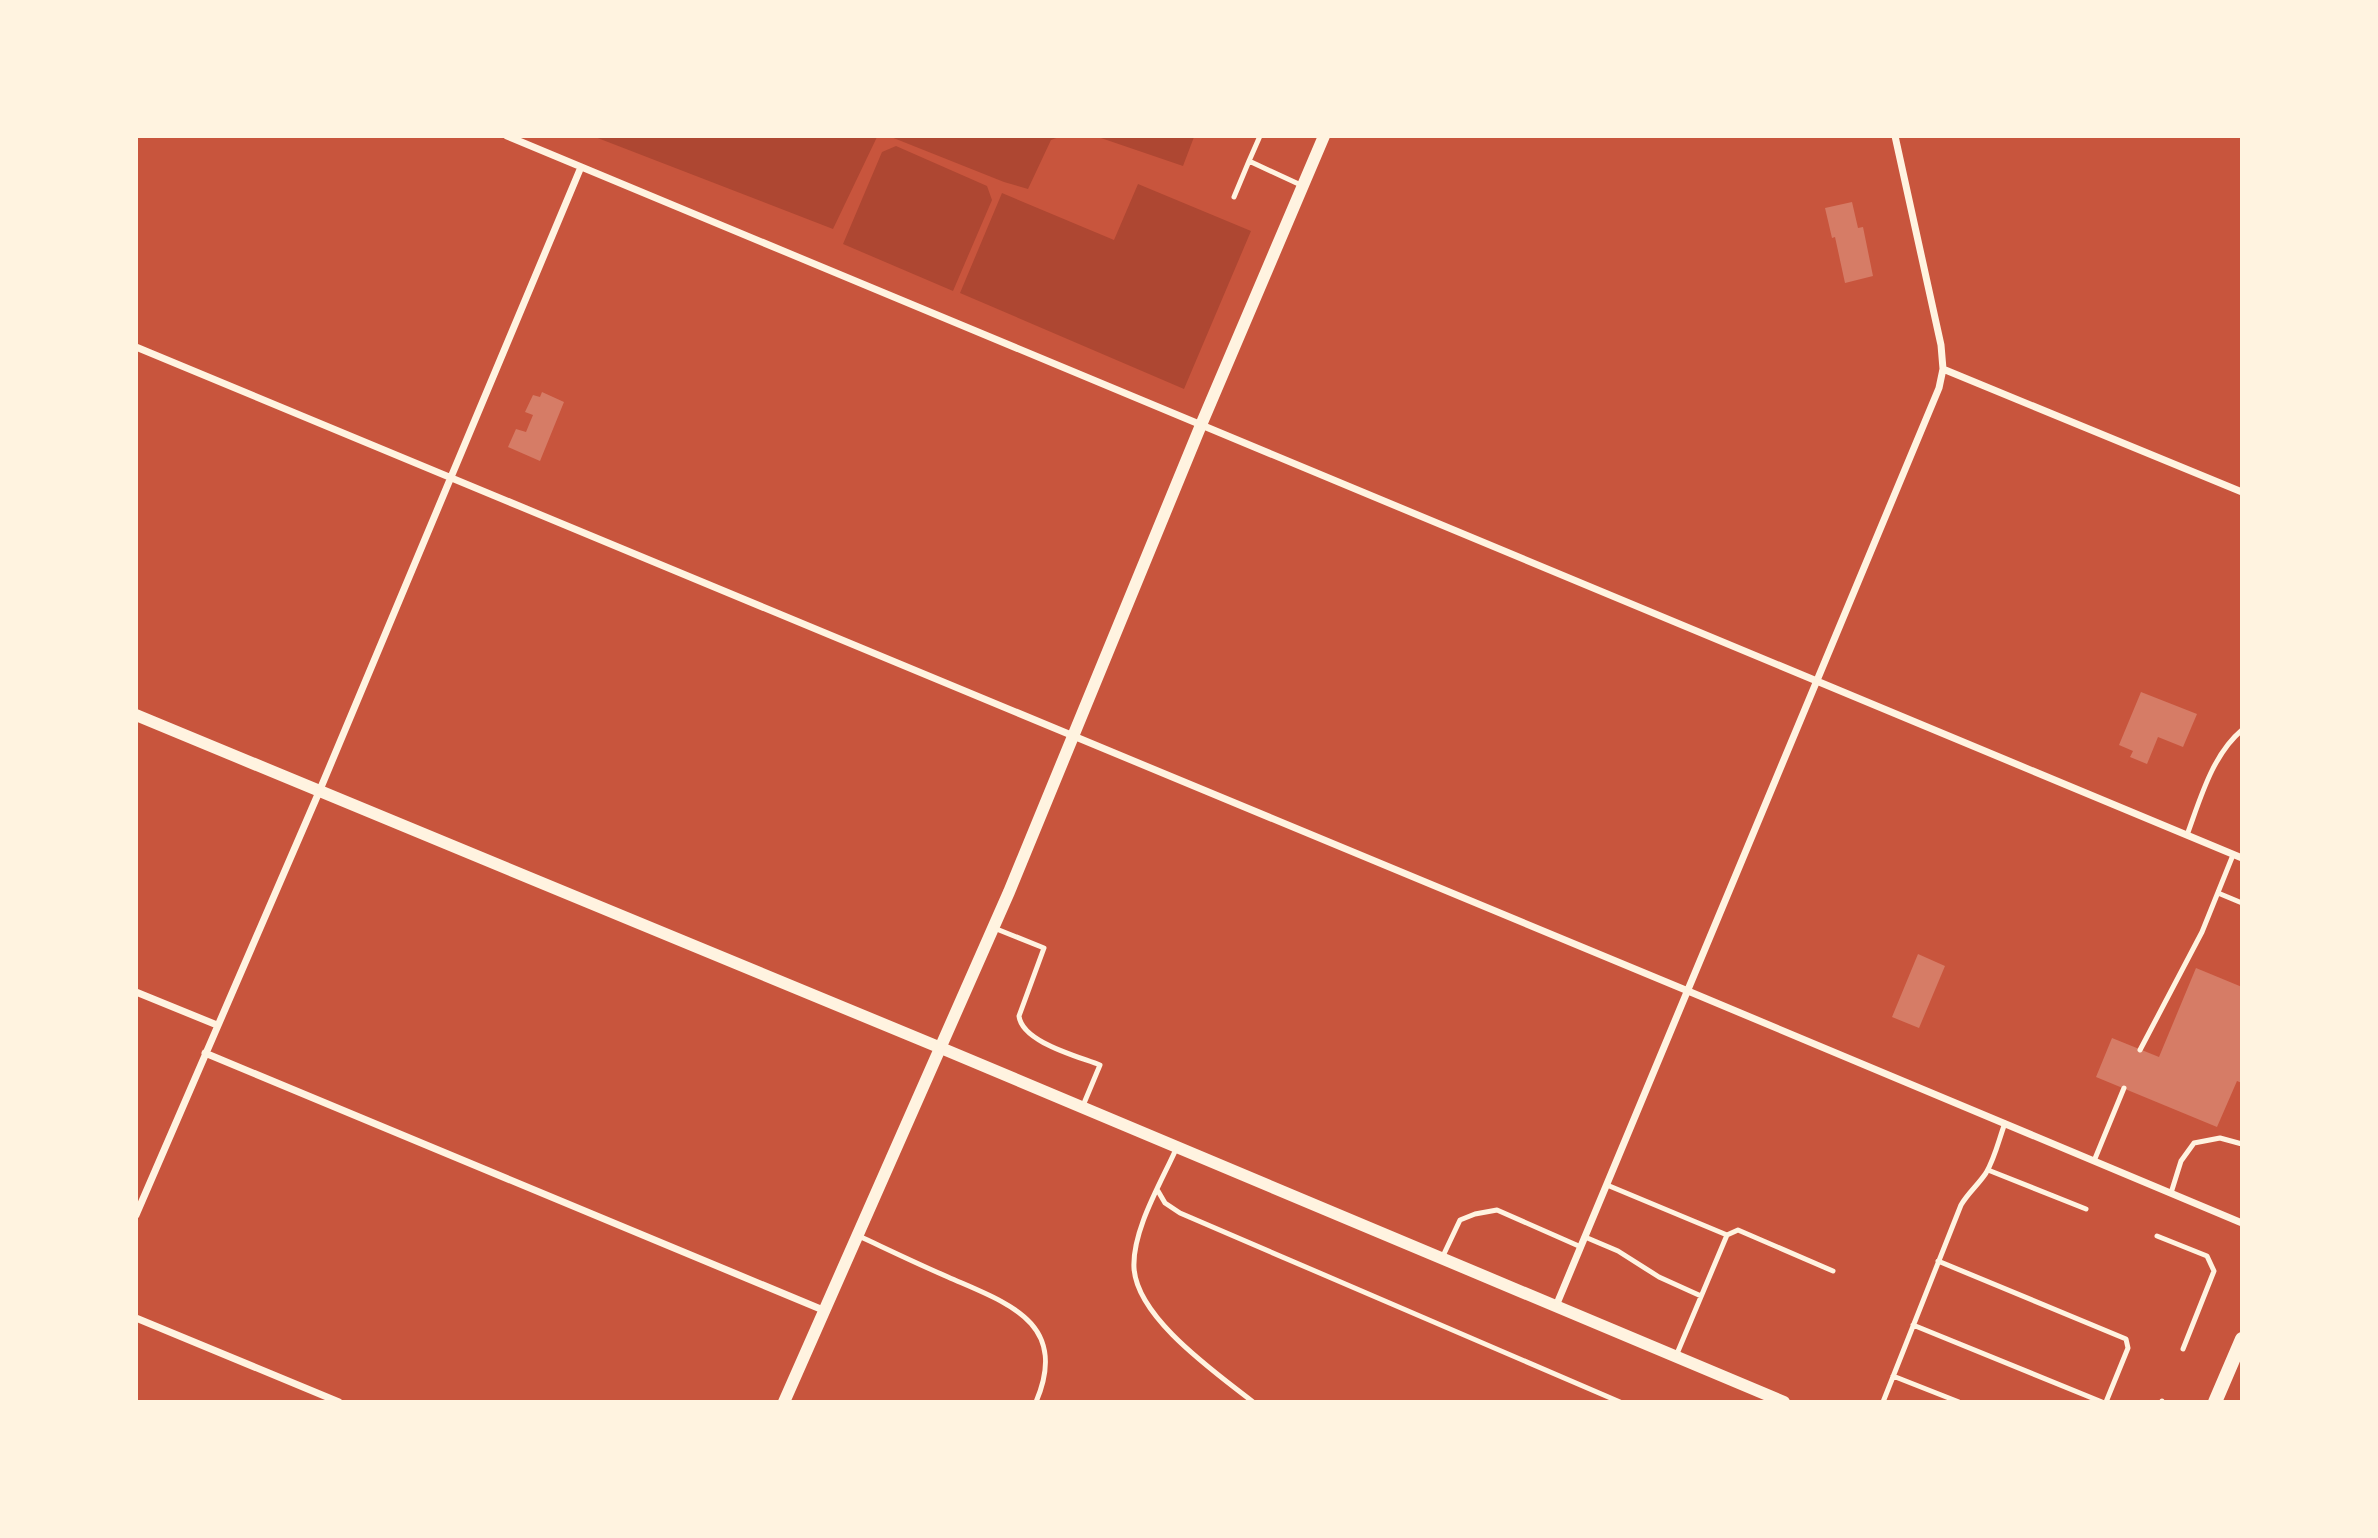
<svg xmlns="http://www.w3.org/2000/svg" width="2378" height="1538" font-family="'Playfair Display',serif">
<style>
.green{fill:#ae4732}
.building{fill:#d67c66}
.lines{fill:none;stroke-linecap:round;stroke-linejoin:round}
.service{stroke:#fff3e0;stroke-width:5}
.minor{stroke:#fff3e0;stroke-width:7}
.tertiary{stroke:#fff3e0;stroke-width:12}
.secondary{stroke:#fff3e0;stroke-width:14}
</style>
<rect width="100%" height="100%" fill="#c8553d"/>
<path class="green" d="M595 137 877 136V137L833 229Z
M891 137H1059L1051 140 1028 189 1004 182Z
M1098 137H1194L1183 166Z
M896 146 987 186 992 200 953 291 843 244 882 152Z
M1138 184 1251 231 1184 389 960 293 1002 193 1114 240Z"/>
<path class="building" d="M1852 202 1858 228 1863 227 1873 276 1845 283 1835 237 1832 238 1825 208Z
M542 392 564 402 540 461 508 447 516 429 526 432 533 415 525 412 533 395 540 397Z
M2141 692 2197 714 2183 747 2158 737 2147 764 2130 757 2133 751 2119 745Z
M1918 954 1945 966 1919 1028 1892 1017Z
M2196 968 2242 987V1083L2237 1081 2217 1127 2096 1077 2112 1038 2159 1057Z"/>
<g class="lines">
<path class="service" d="M1260 136 1249 161 1303 186
M1234 197 1249 161
M2187 835C2200 800 2212 755 2242 730
M2218 893 2242 903
M994 928 1044 948 1019 1016C1022 1042 1077 1056 1100 1065L1082 1108
M2140 1050 2202 932 2233 855
M1177 1147C1162 1181 1132 1230 1134 1268 1137 1318 1215 1372 1253 1402
M2094 1161 2124 1088
M1988 1170 2086 1209
M1607 1185 1727 1235 1676 1356
M1158 1191 1165 1203 1180 1213 1620 1402
M2171 1193 2181 1161 2194 1143 2220 1138 2242 1144
M1727 1235 1738 1230 1833 1271
M859 1236C889 1250 918 1264 948 1277 1007 1303 1070 1322 1036 1402
M2157 1236 2207 1256 2214 1271 2183 1349
M1585 1237 1618 1251 1659 1277 1701 1296
M1442 1258 1460 1220 1475 1214 1497 1210 1581 1247
M1938 1261 2126 1339 2128 1348 2106 1402
M1913 1325 2102 1402
M1893 1376 1959 1402
M1883 1402 1961 1205C1968 1193 1978 1185 1986 1173 1995 1158 1999 1139 2005 1123
M2162 1402V1401"/>
<path class="minor" d="M507 136 2242 858
M136 347 1688 991 2242 1223
M1943 369 2242 492
M136 992 217 1025
M205 1053 823 1310
M136 1215 319 792 581 167
M1556 1306 1939 388 1943 369 1941 345 1895 136
M136 1318 339 1402"/>
<path class="tertiary" d="M136 715 941 1048 1784 1402
M784 1402 1009 892 1201 425 1324 136"/>
<path class="secondary" d="M2215 1402 2242 1339"/>
</g>
<rect width="2378" height="1538" fill="none" stroke="#fff3e0" stroke-width="276"/>
</svg>
